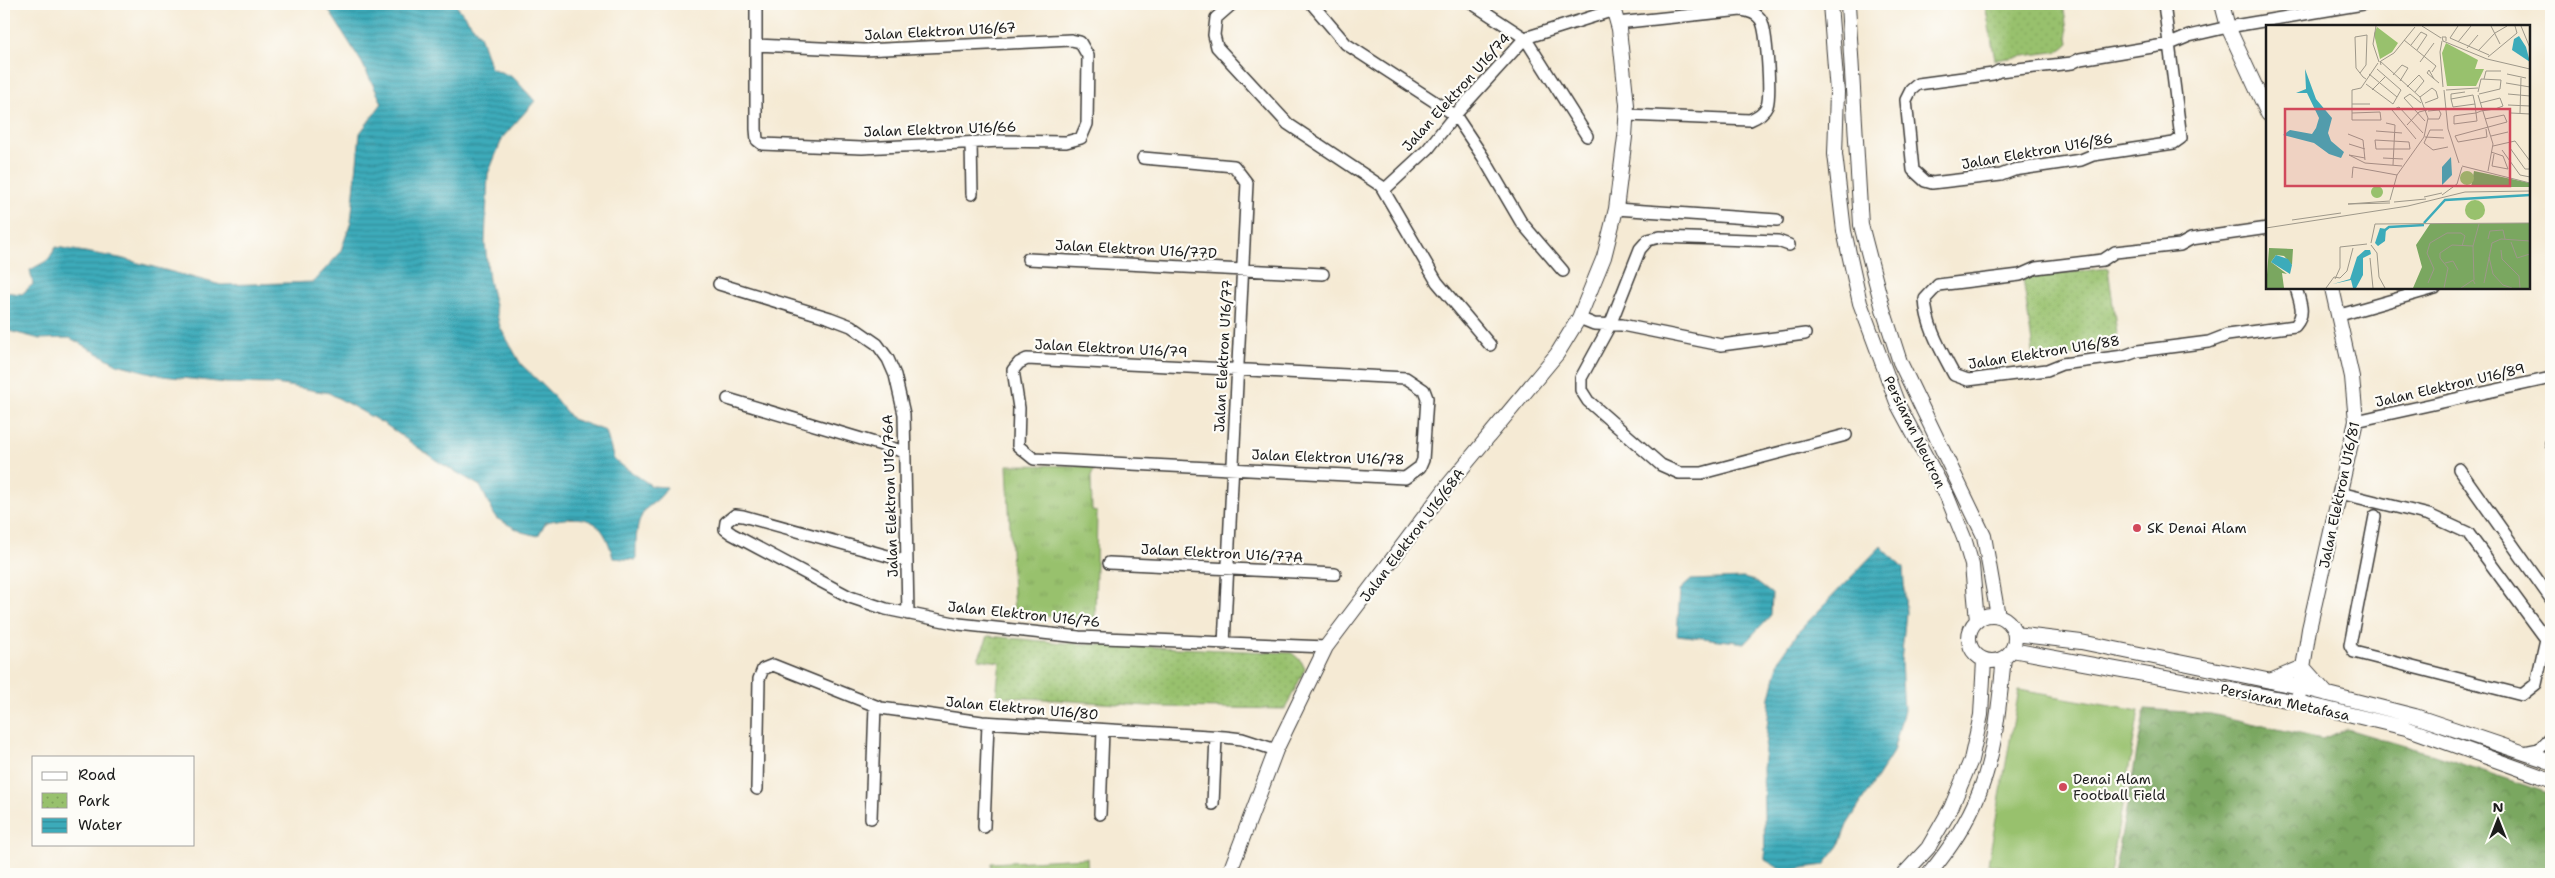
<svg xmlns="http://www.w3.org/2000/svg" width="2555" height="878" font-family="'Shantell Sans',sans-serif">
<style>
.grass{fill:url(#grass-tufts);stroke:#5a6e44}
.forest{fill:url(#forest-crowns);stroke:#4b623e}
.park{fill:url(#park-dots);stroke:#5a6e44}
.garden{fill:#98c16d;stroke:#5a6e44}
.water{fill:url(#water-rules);stroke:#2c646b}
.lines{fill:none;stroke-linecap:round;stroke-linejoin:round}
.minor-casing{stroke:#3d3b38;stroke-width:14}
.tertiary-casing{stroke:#3d3b38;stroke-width:16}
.minor{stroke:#fff;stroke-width:11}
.tertiary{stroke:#fff;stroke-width:14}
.poi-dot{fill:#d1495b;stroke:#fdfcf7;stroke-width:2}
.labels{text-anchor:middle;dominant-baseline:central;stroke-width:4.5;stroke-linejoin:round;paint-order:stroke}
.street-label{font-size:14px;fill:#1c1c1c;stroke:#fdfcf7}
.poi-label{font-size:14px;fill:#1c1c1c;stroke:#fdfcf7;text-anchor:start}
.inset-river{fill:none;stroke:#3cabba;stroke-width:2.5}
.inset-road{fill:none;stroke:#9e988a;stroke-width:1}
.view{fill:#d1495b;fill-opacity:0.15;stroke:#d1495b;stroke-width:2.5}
.inset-edge{fill:none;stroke:#1c1c1c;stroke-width:2.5}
</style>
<defs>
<pattern id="grass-tufts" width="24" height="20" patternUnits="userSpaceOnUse" patternTransform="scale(1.25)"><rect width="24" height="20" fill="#98c16d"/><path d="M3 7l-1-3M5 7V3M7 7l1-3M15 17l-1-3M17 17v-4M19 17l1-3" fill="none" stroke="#82a55e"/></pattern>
<pattern id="forest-crowns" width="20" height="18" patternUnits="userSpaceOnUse" patternTransform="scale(1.25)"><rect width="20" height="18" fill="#7aa760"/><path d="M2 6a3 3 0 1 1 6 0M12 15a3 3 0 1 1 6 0" fill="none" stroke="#63874e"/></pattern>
<pattern id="park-dots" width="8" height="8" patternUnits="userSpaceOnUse" patternTransform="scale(1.25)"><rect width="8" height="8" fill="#98c16d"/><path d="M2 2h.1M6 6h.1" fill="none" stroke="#82a55e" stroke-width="1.8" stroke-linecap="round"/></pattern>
<pattern id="water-rules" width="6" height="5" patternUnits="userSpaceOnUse" patternTransform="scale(1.25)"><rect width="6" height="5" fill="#3cabba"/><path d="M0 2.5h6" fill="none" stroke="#328a96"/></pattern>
</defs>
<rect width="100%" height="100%" fill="#fdfcf7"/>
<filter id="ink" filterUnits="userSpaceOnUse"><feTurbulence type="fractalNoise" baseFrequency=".02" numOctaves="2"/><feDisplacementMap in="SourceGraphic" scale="10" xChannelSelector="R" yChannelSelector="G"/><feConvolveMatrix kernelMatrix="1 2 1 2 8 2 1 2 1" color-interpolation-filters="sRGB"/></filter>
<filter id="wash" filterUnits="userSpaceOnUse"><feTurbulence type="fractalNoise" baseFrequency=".0096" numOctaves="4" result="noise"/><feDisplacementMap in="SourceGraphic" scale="20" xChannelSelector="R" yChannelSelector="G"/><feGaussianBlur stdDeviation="1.12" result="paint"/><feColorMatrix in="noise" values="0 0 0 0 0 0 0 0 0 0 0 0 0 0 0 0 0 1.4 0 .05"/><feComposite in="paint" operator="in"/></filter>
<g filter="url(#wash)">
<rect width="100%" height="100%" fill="#f5ead4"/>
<path class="grass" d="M1007 465 1095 466 1091 477 1092 511 1097 512 1095 620 1014 614Z"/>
<path class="forest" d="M2145 709 2211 714 2322 739 2347 729 2429 753 2551 794V874H2114Z"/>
<path class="park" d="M1985 4H2063L2069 43 2060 51 1995 60Z
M2108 268 2118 341 2113 350 2034 359 2023 278Z
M988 636 1064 643 1292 653 1301 661 1305 669 1285 709 1163 707 996 696 1000 662 978 659Z"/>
<path class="garden" d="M2019 690 2139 711 2110 874H2047L1988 864Z
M1087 858 1088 874H992L991 863Z"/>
<path class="water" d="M325 4H455L480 35 491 68 513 77 535 101 503 137 488 174 485 243 489 280 500 327 521 364 550 392 572 419 606 431 614 460 652 486 667 487C660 502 648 504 643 513 635 527 636 544 636 560L613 558C603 516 585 514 546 522L538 536 522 532 496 518 480 486 437 461 386 425 329 393 276 384 226 383 163 376 117 364 70 338 40 339 9 331 4 327V292L22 294 33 284 30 270 48 260 56 247 120 258 221 285 313 282 340 253 351 222 360 133 382 103 362 63Z
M1881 546 1903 568 1906 612 1901 662 1904 710 1893 752 1847 825 1839 846 1824 865 1784 871 1765 860 1763 768 1770 697 1779 660 1799 631Z
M1743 578 1755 581 1772 594 1771 615 1745 643 1677 635 1680 590 1691 580Z"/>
</g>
<g filter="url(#ink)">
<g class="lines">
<g class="minor-casing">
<path id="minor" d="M756 4V129L757 140 762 144 862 148 1001 141 1066 142 1081 138 1087 124 1088 56 1080 42 1071 40 864 50 756 45
M1232 4 1216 18 1214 35 1217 47 1288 124 1381 186 1437 282 1490 345
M1312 4 1346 44 1455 115 1483 157 1521 222 1563 271
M1473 4 1525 38 1587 136
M2164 4 2181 138 2174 143 2093 155 2081 160 2014 170 2001 175 1932 183 1925 181 1913 170 1906 100 1911 90 1918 84 1993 74 1999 71 2072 63 2080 59 2170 44 2189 36 2228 27 2363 4
M1617 23 1741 10C1749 11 1757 13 1761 20 1767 30 1771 95 1767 106 1764 113 1757 117 1750 120L1627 115
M971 143 972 194
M1143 158 1234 166 1247 183 1224 644
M1384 190 1428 149 1455 115 1525 38 1614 10
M1616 209 1777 220
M2268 228 2191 239 2180 245 2115 252 2103 260 2036 268 2020 275 1938 285 1925 299C1926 326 1942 352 1954 375L1968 380 2047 370 2062 364 2124 356 2138 351 2209 342 2227 335 2295 326C2306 314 2300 302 2296 288
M1789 245 1778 241 1660 237 1648 240 1640 249 1610 325 1581 378V390L1588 401 1661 465 1679 473H1702L1846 435
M1028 259 1323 274
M719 284 830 318 851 326 877 344 888 359 895 375 904 414 908 614
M2340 315 2435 288
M1579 318 1594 324 1622 325 1721 345 1805 334
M1027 359 1406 378 1424 390 1427 398 1423 460 1420 467 1405 478 1034 459 1018 446 1019 408 1013 370 1019 363Z
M728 399 905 452
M2356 421 2551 378
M2551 443V444
M2459 469 2551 599
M2340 493 2429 515 2468 533 2546 639 2536 684 2522 695 2354 652 2350 645 2375 516
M906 561 743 516 735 515 726 522 725 529 732 534 850 597 886 609 959 624 1079 637 1326 647
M1109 563 1335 574
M2524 752 2539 749 2551 737
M757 789 759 679 763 669 773 665 881 708 982 722 1225 737 1242 739 1276 750
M1213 804 1216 737
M1100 814 1103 730
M871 818 875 706
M984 827 988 723"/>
</g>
<g class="tertiary-casing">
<path id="tertiary" d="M1830 4 1837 92 1835 154 1844 231 1860 303 1898 405 1947 496 1964 538 1972 565 1977 621
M1848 4 1861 225 1883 309 1900 362 1984 536 1998 616
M2222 4 2228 27 2268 114
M1969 638a23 23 0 1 1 46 0a23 23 0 1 1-46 0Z
M2015 634 2081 642 2300 687 2415 716 2551 762
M2012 650 2298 702 2406 728 2551 780
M2303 667 2327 694
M2270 681 2303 667
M2299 694 2309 629 2356 421 2352 377 2332 288
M1229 874 1276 750 1326 647 1449 484 1557 354 1579 318 1604 257 1616 209 1625 137 1627 105 1619 29 1612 4
M1904 874 1928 848 1951 808 1971 760 1981 715 1984 660
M1929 874C1949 850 1967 823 1979 793 1996 752 1999 702 2004 658"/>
</g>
<use href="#minor" class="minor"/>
<use href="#tertiary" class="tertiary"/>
</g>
</g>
<g class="poi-dot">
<circle cx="2137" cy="528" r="5"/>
<circle cx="2063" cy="787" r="5"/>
</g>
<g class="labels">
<g class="street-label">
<text transform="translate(940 31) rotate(-3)">Jalan Elektron U16/67</text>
<text transform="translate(1456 92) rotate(-48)">Jalan Elektron U16/74</text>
<text transform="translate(940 129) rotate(-2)">Jalan Elektron U16/66</text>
<text transform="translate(2037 151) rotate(-10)">Jalan Elektron U16/86</text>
<text transform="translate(1136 249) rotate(3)">Jalan Elektron U16/77D</text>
<text transform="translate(1111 348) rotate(3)">Jalan Elektron U16/79</text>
<text transform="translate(2044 352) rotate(-9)">Jalan Elektron U16/88</text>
<text transform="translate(1223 356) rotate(-87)">Jalan Elektron U16/77</text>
<text transform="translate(2450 385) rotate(-13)">Jalan Elektron U16/89</text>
<text transform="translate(1915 432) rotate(64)">Persiaran Neutron</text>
<text transform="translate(1328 457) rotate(2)">Jalan Elektron U16/78</text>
<text transform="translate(2339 495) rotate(-78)">Jalan Elektron U16/81</text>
<text transform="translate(890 496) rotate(-92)">Jalan Elektron U16/76A</text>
<text transform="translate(1412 535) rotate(-53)">Jalan Elektron U16/68A</text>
<text transform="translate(1222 553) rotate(3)">Jalan Elektron U16/77A</text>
<text transform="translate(1024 614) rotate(6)">Jalan Elektron U16/76</text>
<text transform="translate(2285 702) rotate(12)">Persiaran Metafasa</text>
<text transform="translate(1022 708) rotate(5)">Jalan Elektron U16/80</text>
</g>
<g class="poi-label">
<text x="2147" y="528">SK Denai Alam</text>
<text x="2073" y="779">Denai Alam<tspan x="2073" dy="16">Football Field</tspan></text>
</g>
</g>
<g transform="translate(2266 25)">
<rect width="264" height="264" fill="#f5ead4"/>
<path d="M111 2 132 18 126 27 114 34 108 9ZM180 18 212 35 209 44H218L210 61H181L176 28Z" fill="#98c16d"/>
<path d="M208 146 264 158V162H205ZM264 198V263H147L156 242 150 220 164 199ZM3 223 27 224 26 240 18 231 10 230 5 237 21 249 16 248 18 263H0Z" fill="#7aa760"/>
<path d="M199 185a10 10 0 1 1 20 0a10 10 0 1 1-20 0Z" fill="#98c16d"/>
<path d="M194 153a7 7 0 1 1 14 0a7 7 0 1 1-14 0ZM105 167a6 6 0 1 1 12 0a6 6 0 1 1-12 0Z" fill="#98c16d"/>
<path d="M253 11 260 22 264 37 246 25 248 14ZM39 44 50 74 66 93 62 108 65 116 78 127 75 133 63 129 48 118 17 110 24 105 46 109 50 103 53 93 41 68H30L40 64ZM185 132 186 150 176 160V142ZM114 203 120 204 119 216 112 221 109 218ZM99 225H104L105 229 97 233V250L90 263H87L85 255 67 259 84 254 91 232ZM10 230 22 234 26 240 24 249 5 237Z" fill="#3cabba"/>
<path class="inset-river" d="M158 198 179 175 264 170M118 206 123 202 158 200"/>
<path class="inset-road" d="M110 1 107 19 113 37M156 1 175 13M192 1 184 13 223 30M225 1 234 19M255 1 264 23M138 15 170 41 166 47M176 16 174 27 177 62M180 16V12H176L177 16 221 34 264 44M192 17 205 1M145 20 155 7 161 10 151 25M201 23 212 10M212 26 229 8 241 1M222 32 251 8 249 1M115 36 128 28 149 2M154 37 168 18M115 40 114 36 154 72 162 93 158 112 131 150 124 175M94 48 100 40 101 10 89 12 90 43 97 52 100 54M103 49 131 72M241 49 260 53M127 50 136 40 142 43 134 56M168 54 163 45 161 48 173 58M218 54 220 46H235M240 58 264 62M100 59 127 79 135 65 111 44M141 62 153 50 158 56 149 67M106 65 119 52M178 65 182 104 193 138M180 65 212 63M212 67 215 54 235 55 234 64 213 69M242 69 264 71M212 70 227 119 222 146M154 72 166 63 170 66 172 73 159 78M185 74V69L199 67M155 78 144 69 138 73 159 96M86 79H104M209 79 187 82 185 74 207 70 209 79 210 88 211 96 188 99V91L202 89 210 88 215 86 229 84 237 81 234 73 214 78M242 80 264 81M162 86 173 85 175 89 173 94H162M86 88 114 87 115 95H86V65L95 63 112 38M245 88 264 89M254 88 255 53M219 94 238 90 241 97 189 111 192 117 221 112 220 104M120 98 129 100 127 140M141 100 153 87 161 85M177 105H164L158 118 167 125 182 122M110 106 136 108M82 109 97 115 99 135M225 111 242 107M159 112 178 113M150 114 126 85 133 82 157 108M109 115 143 117 144 124H110ZM83 119 99 124M227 121 249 116 264 136M244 123 259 144H264M236 125 254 150 264 152M225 127 237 131 242 144 226 141 228 129M99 133 83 130 99 138 136 141M117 133 137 134M196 141 264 158M86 153 87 142 131 150M176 170 191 159 196 142M158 172 176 168M124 176 82 179 124 178M128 177 160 174M26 195 75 188M109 199 264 198M0 203 142 181 199 167 264 166M222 214 224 206 237 205 239 214M245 217 251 233 264 229M105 218 109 199M105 220 111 228 113 252 119 263M74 222 101 219M235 225 236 234 253 251 254 263M223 232 227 249 237 260 246 263M104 233 107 263M179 238 187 236 192 245M168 244 161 228 164 218 181 208H195L199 211 196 221M69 254 74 243V222M208 255 207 221 213 199M162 258 168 244M218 258 226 218 235 214 264 216M60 263 68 252 74 253 81 246 87 223M178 263 182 243 174 233V228L186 220 207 221M195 263 207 255 209 259"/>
<path class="view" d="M19 84H244V161H19Z"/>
<rect width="264" height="264" class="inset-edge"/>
</g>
<rect width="2555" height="878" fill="none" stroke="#fdfcf7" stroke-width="20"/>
<rect x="32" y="756" width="162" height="90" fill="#fdfcf7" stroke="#a3a29f"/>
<rect x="42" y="772" width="25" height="8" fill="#ffffff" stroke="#a3a29f"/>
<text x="78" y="780" font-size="15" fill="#1c1c1c">Road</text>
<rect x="42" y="793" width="25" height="15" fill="url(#park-dots)" stroke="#a3a29f"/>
<text x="78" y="806" font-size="15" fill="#1c1c1c">Park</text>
<rect x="42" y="818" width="25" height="15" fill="url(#water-rules)" stroke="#a3a29f"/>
<text x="78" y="830" font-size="15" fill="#1c1c1c">Water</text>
<g transform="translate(2498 820)" stroke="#fdfcf7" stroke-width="4" paint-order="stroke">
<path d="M0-4L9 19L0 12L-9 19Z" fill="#1c1c1c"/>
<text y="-8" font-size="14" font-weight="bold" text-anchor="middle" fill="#1c1c1c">N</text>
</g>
</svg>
